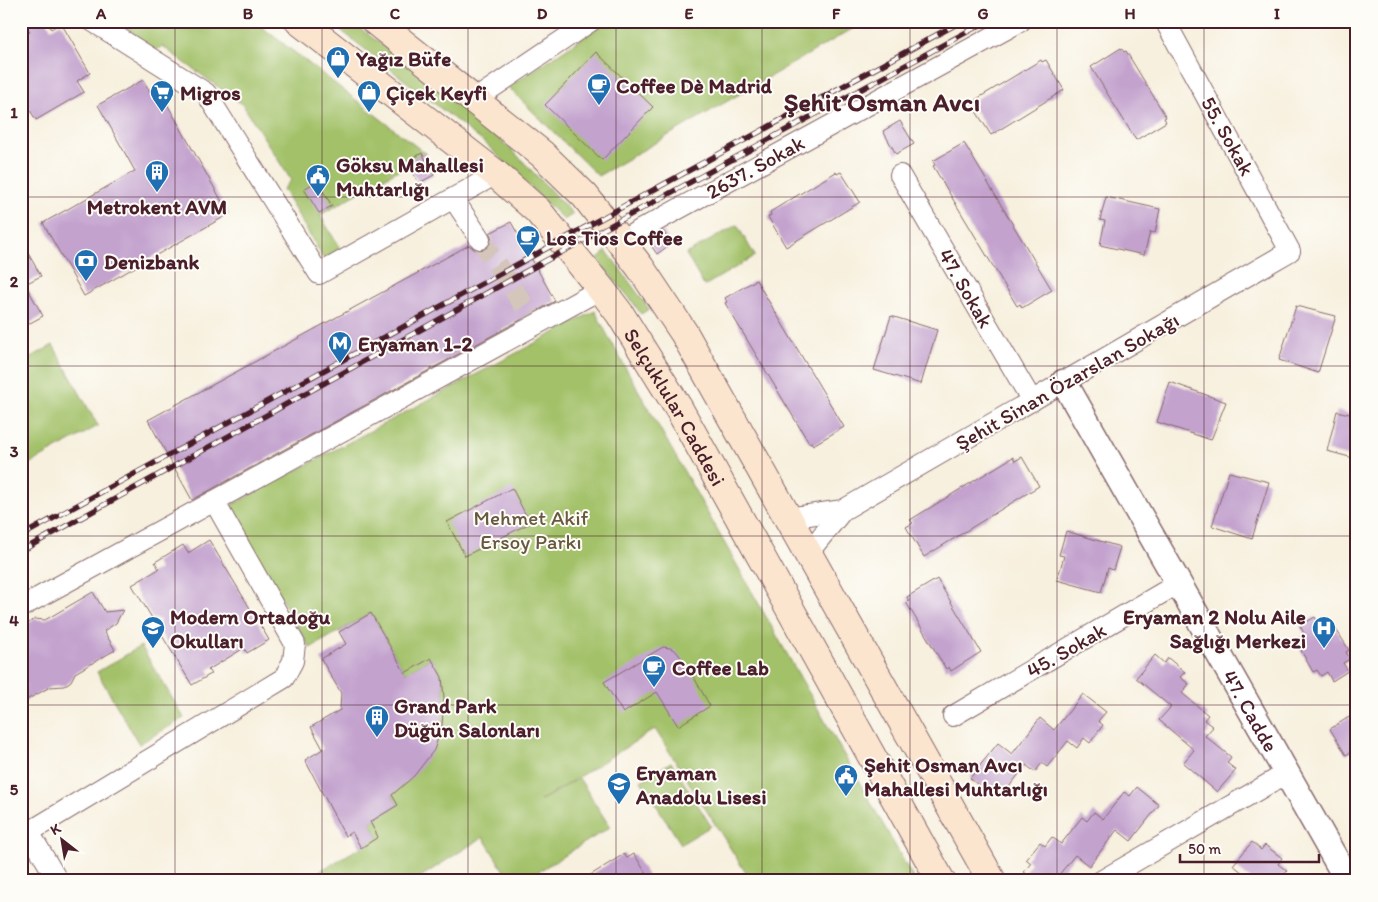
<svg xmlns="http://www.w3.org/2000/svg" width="1378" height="902" font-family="Itim,sans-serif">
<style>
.green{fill:#a2c168;stroke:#76704a}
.building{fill:#c3a2ce}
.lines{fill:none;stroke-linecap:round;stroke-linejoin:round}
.minor-tunnel{stroke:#d4c6ba;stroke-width:20;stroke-dasharray:20 10;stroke-linecap:butt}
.minor-casing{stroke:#87686a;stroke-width:22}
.tertiary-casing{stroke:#87686a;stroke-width:28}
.secondary-casing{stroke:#87686a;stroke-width:30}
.minor{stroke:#fff;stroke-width:20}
.tertiary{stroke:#fff;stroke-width:25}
.secondary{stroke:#fbe5cf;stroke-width:28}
.rail-casing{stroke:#4a1f2b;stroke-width:5.5}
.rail{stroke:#fdfcf7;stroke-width:4;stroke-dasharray:11;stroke-linecap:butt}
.grid{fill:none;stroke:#4a1f2b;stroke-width:1;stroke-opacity:0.55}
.labels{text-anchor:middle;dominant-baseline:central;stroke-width:4;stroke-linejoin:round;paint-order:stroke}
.poi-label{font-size:21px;font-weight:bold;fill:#4a1f2b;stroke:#fdfcf7;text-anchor:start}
.street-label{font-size:21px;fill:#4a1f2b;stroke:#fdfcf7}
.park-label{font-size:21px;fill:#695840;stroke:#fdfcf7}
.district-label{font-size:26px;font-weight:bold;fill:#4a1f2b;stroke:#fdfcf7}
.neatline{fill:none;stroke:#4a1f2b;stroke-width:2}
.grid-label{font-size:16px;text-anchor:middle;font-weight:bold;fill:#4a1f2b}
</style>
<rect width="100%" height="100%" fill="#fdfcf7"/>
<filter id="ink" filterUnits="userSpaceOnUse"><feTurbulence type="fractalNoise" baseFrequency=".02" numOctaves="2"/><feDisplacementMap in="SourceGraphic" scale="10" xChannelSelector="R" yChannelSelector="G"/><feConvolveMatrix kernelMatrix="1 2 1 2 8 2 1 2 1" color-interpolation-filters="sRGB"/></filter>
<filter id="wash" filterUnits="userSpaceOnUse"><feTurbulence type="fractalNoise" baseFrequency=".0096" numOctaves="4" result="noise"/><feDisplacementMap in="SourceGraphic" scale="20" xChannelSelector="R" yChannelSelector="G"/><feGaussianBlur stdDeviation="1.12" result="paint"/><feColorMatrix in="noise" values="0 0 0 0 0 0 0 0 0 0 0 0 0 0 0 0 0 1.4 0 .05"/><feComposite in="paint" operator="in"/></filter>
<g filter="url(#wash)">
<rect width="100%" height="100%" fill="#f7f0de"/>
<path class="green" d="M118 21H254L426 154 320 215 339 247 340 253 327 261 323 258 283 189 291 180 243 105 162 46 154 52 123 24Z
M329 21H350L413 68 484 126 515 153 573 214 564 220 486 144Z
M608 21H866L598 176 508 87Z
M737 225 755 256 704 286 686 254Z
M606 251 612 258 649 309 641 314 632 301 597 259Z
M595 311 610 340 915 881H751L655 729 540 801 579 778 610 827 523 881H510L483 837 414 881H303L378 837 370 822 398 805 392 795 442 726 444 698 442 677 431 658 405 673 371 613 310 648 228 507Z
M53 345 98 426 24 467 21 462V363Z
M141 646 184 718 139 744 97 672Z
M671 762 711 826 681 844 641 781Z"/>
<g id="blocks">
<path class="building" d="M24 21H47L51 29 61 23 90 73 77 81 84 92 36 120 28 107 21 111V37L30 32Z
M1121 48 1124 52 1126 51 1166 117 1164 118 1166 122 1136 140 1091 67Z
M596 52 653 107 602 160 545 105Z
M1041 60 1042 62 1046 60 1064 90 991 135 972 105 976 103 975 100Z
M143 80 150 92 158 88 229 214 84 296 43 223 135 171 98 105Z
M900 121 914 144 896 154 883 131Z
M964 143 1052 290 1022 308 1020 304 1017 306 933 166 935 165 933 161Z
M422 153 434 175 419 183 406 162Z
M836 172 837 174 841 172 860 202 786 247 768 217 771 215 770 212Z
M317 181 332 206 319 213 304 189Z
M1106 197 1160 209 1155 233 1150 232 1144 255 1100 245 1105 221 1100 220Z
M511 222 555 301 192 500 148 420 469 245 475 250 480 251 486 249 491 244 492 239 490 233Z
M663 231 671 244 657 254 647 240Z
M21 241 41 276 25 284 43 316 21 328Z
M756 280 844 427 813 445 811 442 809 443 725 303 727 302 725 298Z
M1296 306 1336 316 1318 373 1279 360Z
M891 316 937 330 921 384 874 370Z
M1170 382 1226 402 1211 440 1157 422Z
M1337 411 1357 416V459L1327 451Z
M1013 457 1015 461 1022 457 1039 486 924 557 906 527 913 523 910 520Z
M1229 472 1269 482 1252 539 1212 526Z
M512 488 530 523 465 556 447 522Z
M1066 531 1120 547 1113 570 1108 568 1101 592 1057 580 1064 556 1059 555Z
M209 540 269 640 247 653 244 648 208 670 211 674 192 685 158 629 160 620 152 618 132 585 159 569 155 562 183 545 188 553Z
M937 579 981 652 951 671 949 667 946 669 906 602 909 601 907 597Z
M93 592 105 612 123 610 116 623 104 631 115 650 75 673 71 681 64 686 50 687 21 703V636L25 625 35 619 45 620Z
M371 613 405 673 431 658 442 677 444 698 442 726 434 750 414 776 392 795 398 805 370 822 378 837 361 848 352 832 345 836 305 760 323 749 311 727 340 710 341 693 321 659 346 644 339 632Z
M1315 617 1320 626 1327 621 1331 628 1334 626 1349 650 1346 652 1350 659 1343 663 1348 671 1332 681 1327 672 1321 676 1317 670 1313 672 1299 647 1302 645 1298 639 1305 635 1300 626Z
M663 647 670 648 676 651 687 665 710 706 678 726 657 692 623 713 604 682Z
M1155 655 1164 663 1168 658 1185 672 1180 677 1189 684 1182 693 1208 715 1204 720 1213 727 1205 736 1231 757 1227 763 1236 770 1217 792 1183 763 1194 750 1159 720 1171 707 1136 678Z
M1083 694 1106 712 1098 721 1103 725 1090 743 1084 738 1077 748 1068 741 1047 767 1042 763 1035 772 1026 765 1005 792 1000 788 992 797 970 778 998 743 1012 754 1040 718 1054 730Z
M1349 717 1357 730V749L1346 755 1330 729Z
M1137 787 1159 805 1131 841 1117 830 1089 866 1075 855 1054 881H1035L1024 872 1031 863 1026 859 1040 842 1045 846 1052 837 1061 844 1082 817 1087 821 1094 812 1103 819 1124 792 1130 796Z
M1252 842 1261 850 1265 845 1282 858 1278 864 1287 871 1279 881H1253L1233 865Z
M624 854 627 858 634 854 651 881H581Z"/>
</g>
</g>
<g filter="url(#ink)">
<use href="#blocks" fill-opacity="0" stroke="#87686a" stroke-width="1"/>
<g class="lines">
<path class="minor-tunnel" d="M480 239 531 316"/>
<g class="minor-casing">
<path id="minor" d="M92 21 206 93 319 274 496 174
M474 100 591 21
M900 175 1032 401
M453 198 480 239
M620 241 1021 21
M843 510 1290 251 1165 21
M788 518 843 510 808 553
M21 607 601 289
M953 716 1179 583
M29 832 58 881
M21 837 284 678 293 661 295 644 214 501
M1101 881 1287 773"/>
</g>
<g class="tertiary-casing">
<g id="tertiary">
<path id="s1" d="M1064 382 1348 881"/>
</g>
</g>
<g class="secondary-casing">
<g id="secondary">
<path id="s2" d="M299 21 496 174 538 211 601 289 620 314 679 409 941 881"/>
<path d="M375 21 542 154 585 196 640 267 684 333 992 881"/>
</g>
</g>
<use href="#minor" class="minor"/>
<use href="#tertiary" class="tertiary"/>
<use href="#secondary" class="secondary"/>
<g class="rail-casing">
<path id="rail" d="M21 536 962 21
M21 551 523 273 987 21"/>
</g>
<use href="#rail" class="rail"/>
</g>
</g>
<path class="grid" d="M175 21V881M322 21V881M468 21V881M616 21V881M762 21V881M910 21V881M1057 21V881M1204 21V881M21 197H1357M21 366H1357M21 536H1357M21 705H1357"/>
<defs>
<g id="shop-pin" transform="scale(1.25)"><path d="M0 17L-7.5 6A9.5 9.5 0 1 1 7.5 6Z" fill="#1f6fb2" stroke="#fdfcf7"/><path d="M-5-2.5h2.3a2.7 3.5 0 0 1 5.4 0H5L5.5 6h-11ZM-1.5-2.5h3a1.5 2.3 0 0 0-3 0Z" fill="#fff"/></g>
<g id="cafe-pin" transform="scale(1.25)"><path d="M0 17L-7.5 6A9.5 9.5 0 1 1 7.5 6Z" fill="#1f6fb2" stroke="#fdfcf7"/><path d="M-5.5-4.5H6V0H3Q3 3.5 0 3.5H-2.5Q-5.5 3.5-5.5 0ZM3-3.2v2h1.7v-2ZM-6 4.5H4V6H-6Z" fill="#fff"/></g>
<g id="supermarket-pin" transform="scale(1.25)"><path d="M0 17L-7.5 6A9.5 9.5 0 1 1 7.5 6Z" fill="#1f6fb2" stroke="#fdfcf7"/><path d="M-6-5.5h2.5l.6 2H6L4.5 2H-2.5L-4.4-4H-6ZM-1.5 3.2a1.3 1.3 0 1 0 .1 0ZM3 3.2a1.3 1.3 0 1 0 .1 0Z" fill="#fff"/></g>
<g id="building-pin" transform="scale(1.25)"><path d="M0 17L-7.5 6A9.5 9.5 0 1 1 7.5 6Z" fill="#1f6fb2" stroke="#fdfcf7"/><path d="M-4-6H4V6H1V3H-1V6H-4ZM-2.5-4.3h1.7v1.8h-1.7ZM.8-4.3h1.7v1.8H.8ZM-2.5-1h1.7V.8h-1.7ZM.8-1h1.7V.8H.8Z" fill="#fff"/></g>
<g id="civic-pin" transform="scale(1.25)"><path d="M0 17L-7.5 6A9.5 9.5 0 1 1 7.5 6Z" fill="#1f6fb2" stroke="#fdfcf7"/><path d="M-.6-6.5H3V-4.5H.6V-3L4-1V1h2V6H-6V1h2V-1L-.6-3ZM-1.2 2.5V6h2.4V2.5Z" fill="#fff"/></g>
<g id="bank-pin" transform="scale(1.25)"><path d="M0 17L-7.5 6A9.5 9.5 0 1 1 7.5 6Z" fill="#1f6fb2" stroke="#fdfcf7"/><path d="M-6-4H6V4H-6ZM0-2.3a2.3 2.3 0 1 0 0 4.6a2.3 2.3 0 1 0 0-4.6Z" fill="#fff"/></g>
<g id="metro-pin" transform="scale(1.25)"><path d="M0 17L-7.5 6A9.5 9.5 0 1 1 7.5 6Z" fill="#1f6fb2" stroke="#fdfcf7"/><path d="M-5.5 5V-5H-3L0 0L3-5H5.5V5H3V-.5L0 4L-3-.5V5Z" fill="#fff"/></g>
<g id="school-pin" transform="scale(1.25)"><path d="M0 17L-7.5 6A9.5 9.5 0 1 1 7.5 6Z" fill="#1f6fb2" stroke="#fdfcf7"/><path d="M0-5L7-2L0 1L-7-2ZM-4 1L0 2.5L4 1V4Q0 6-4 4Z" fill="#fff"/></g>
<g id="hospital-pin" transform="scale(1.25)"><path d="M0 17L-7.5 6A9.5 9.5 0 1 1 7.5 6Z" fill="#1f6fb2" stroke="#fdfcf7"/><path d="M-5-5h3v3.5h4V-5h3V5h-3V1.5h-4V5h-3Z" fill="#fff"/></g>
</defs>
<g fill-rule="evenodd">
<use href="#shop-pin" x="338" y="58"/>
<use href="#cafe-pin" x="599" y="85"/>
<use href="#supermarket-pin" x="162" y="92"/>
<use href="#shop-pin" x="369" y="92"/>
<use href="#building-pin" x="157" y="172"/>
<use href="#civic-pin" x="318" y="176"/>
<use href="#cafe-pin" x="528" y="237"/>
<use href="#bank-pin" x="86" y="261"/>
<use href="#metro-pin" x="340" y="343"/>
<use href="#school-pin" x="153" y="628"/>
<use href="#hospital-pin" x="1324" y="628"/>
<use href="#cafe-pin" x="654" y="667"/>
<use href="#building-pin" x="377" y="717"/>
<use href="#civic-pin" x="846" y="776"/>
<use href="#school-pin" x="619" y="784"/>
</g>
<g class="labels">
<g class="poi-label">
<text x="356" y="58">Yağız Büfe</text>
<text x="616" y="85">Coffee Dè Madrid</text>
<text x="180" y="92">Migros</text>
<text x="386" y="92">Çiçek Keyfi</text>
<text x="336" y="164">Göksu Mahallesi<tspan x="336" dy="24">Muhtarlığı</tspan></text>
<text x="157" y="206" text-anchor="middle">Metrokent AVM</text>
<text x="546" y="237">Los Tios Coffee</text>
<text x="104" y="261">Denizbank</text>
<text x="358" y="343">Eryaman 1-2</text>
<text x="170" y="616">Modern Ortadoğu<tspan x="170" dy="24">Okulları</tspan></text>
<text x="1306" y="616" text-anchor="end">Eryaman 2 Nolu Aile<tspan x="1306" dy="24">Sağlığı Merkezi</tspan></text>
<text x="672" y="667">Coffee Lab</text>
<text x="394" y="705">Grand Park<tspan x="394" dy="24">Düğün Salonları</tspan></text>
<text x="864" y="764">Şehit Osman Avcı<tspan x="864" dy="24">Mahallesi Muhtarlığı</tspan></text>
<text x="636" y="772">Eryaman<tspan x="636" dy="24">Anadolu Lisesi</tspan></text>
</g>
<g class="street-label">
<text transform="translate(1228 136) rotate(61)">55. Sokak</text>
<text transform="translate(755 167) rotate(-29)">2637. Sokak</text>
<text transform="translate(966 288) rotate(60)">47. Sokak</text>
<text transform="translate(1067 381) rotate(-30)">Şehit Sinan Özarslan Sokağı</text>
<text stroke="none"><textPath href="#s2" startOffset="545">Selçuklular Caddesi</textPath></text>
<text transform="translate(1066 650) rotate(-30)">45. Sokak</text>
<text stroke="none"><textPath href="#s1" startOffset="378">47. Cadde</textPath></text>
</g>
<g class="park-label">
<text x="531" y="517">Mehmet Akif<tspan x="531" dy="24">Ersoy Parkı</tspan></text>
</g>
<g class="district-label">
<text x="882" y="102">Şehit Osman Avcı</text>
</g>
</g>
<rect width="1378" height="902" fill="none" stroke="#fdfcf7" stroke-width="55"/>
<g transform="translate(62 840) rotate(329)" stroke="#fdfcf7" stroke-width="4" paint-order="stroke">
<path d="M0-4L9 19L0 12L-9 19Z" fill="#4a1f2b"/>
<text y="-8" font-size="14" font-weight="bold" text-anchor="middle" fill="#4a1f2b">K</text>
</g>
<path d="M1180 854v8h139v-8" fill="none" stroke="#4a1f2b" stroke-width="2.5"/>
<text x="1188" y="854" font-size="15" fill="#4a1f2b" stroke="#fdfcf7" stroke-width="4" paint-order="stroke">50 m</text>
<rect x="28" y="28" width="1322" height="846" class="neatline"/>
<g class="grid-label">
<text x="101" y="19">A</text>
<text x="248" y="19">B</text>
<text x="395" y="19">C</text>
<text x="542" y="19">D</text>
<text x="689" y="19">E</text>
<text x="836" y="19">F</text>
<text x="983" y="19">G</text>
<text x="1130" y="19">H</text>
<text x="1277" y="19">I</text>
<text x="14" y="118">1</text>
<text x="14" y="287">2</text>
<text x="14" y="457">3</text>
<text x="14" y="626">4</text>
<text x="14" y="795">5</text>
</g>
</svg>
